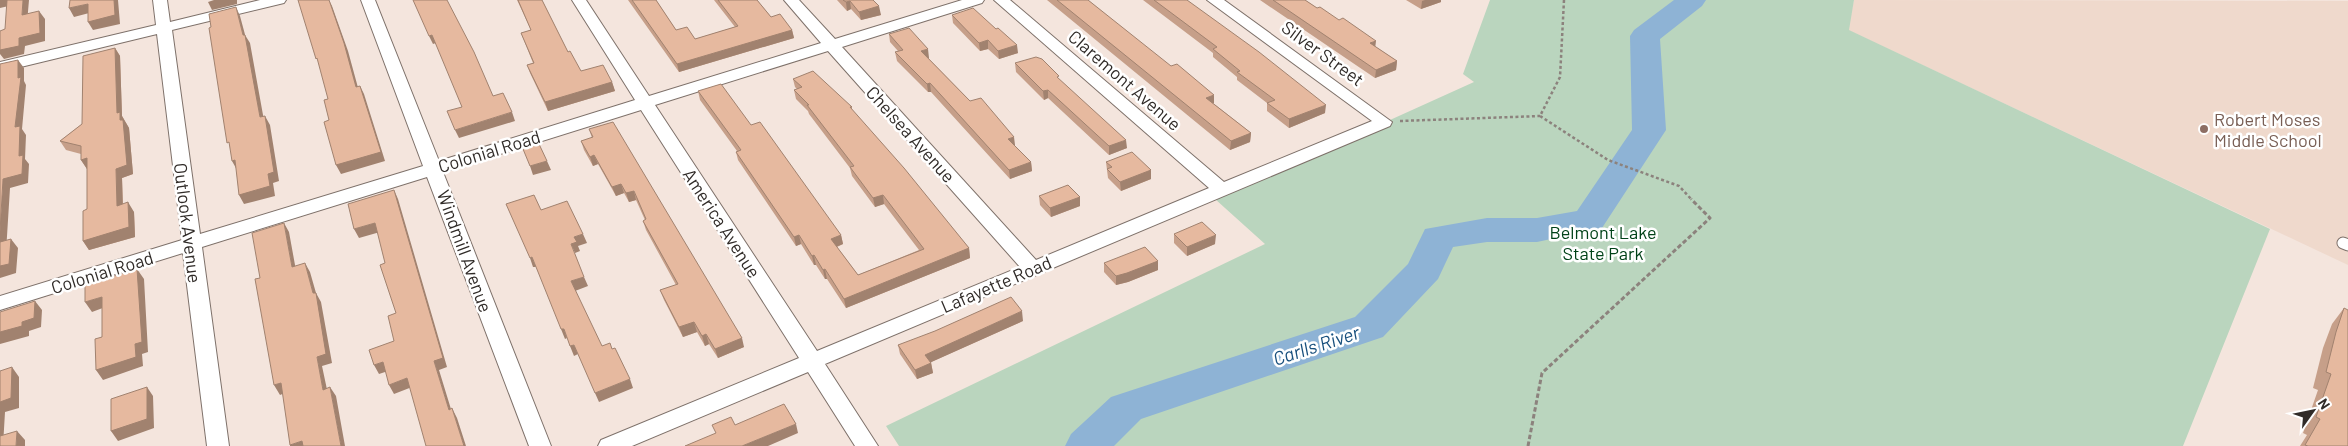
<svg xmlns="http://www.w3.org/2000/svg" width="2348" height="446" font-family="Barlow,sans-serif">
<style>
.built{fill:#efd9cc}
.green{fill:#bad5be}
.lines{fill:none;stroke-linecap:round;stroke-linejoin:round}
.river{fill:#8eb3d5;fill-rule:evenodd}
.service-casing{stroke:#7e716a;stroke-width:13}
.minor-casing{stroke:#7e716a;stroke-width:2}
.path-far1{stroke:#8c827d;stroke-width:2.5;stroke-dasharray:3 2.5;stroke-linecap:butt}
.path{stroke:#8c827d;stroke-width:3;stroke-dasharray:4.5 2.5;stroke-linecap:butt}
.service{stroke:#fff;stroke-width:11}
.minor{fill:#fff;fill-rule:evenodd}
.wall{fill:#c69f89}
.shaded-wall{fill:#a1826f}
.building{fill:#e6b99f;stroke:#a1826f}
.education-dot{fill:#8d6e63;stroke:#fff;stroke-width:2}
.labels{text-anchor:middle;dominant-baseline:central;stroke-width:5;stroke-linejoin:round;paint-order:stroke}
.street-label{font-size:18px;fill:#302b28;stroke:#fff}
.education-label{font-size:18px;fill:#785e54;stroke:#fff;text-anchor:start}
.park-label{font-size:18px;fill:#004218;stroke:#fff}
.water-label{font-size:19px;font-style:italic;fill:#19507d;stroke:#fff}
</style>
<rect width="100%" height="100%" fill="#f4e5dd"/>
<path class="built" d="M1854 0 2348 1V265L1848 30Z"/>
<path class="green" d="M1490 0H1854L1849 30 2270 229 2183 446H899L886 426 1265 244 1215 199 1474 82 1463 74Z"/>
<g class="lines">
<path class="river" d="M1674 0H1706L1702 6 1660 39 1666 130 1602 228 1537 242H1487L1453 247 1438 279 1383 337 1141 419 1114 446H1065L1071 434 1111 397 1355 317 1408 264 1425 229 1487 218H1537L1577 211 1632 130 1630 36 1634 30Z"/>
<g class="service-casing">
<path id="service" d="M2343 243 2348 245"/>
</g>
<g class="minor-casing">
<path id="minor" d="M153 0H167L170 22 260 0H286L284 3 172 30 200 234 423 166 361 0H375L439 161 635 100 572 0H586L649 96 821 43 784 0H799L835 39 962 0H984L982 3 842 47 1036 260 1209 188 994 0H1010L1224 182 1372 121 1207 0H1224L1392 122 1390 126 825 364 878 446H855L808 372 632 446H598L601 440 799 358 641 110 443 172 551 446H529L427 177 202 247 229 446H207L183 253 0 310V296L182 240 157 34 0 72V62L156 25ZM828 51 1020 267 817 351 655 105Z"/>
</g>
<path class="path-far1" d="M1564 0 1560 77 1540 116 1608 160 1679 186 1692 200
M1400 121 1540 116"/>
<path class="path" d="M1528 446 1542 373 1710 218 1691 199"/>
<use href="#service" class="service"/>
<use href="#minor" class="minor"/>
</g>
<path class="wall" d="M517 0H542L568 52 581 71 612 82 615 91 548 111 530 73 527 65 533 63 521 33 531 30Z
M628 0H656L676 30 695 39 735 27 714 0H757L771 17 792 30 794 38 679 72Z
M837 0H873L881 15 861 20 851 9 847 11Z
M1047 0H1088L1214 104 1251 133 1250 142 1230 150Z
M1143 0H1187L1325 113 1289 128 1267 111V103L1237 80V77L1213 57V53Z
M1260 0H1305L1397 61 1396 70 1375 78Z
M1406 0H1441V2L1421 9Z
M952 15 1018 53 999 59 988 49 980 51 953 23Z
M889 34 929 58H928L970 101 1015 145 1014 146 1031 162 1032 171 1010 179 931 92H928L897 61 895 52 898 51 890 42Z
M115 48 120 56 122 116 129 128 133 174 122 178 123 204 134 212 135 237 89 250 83 241 87 209V169L81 160V154L66 150 60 141 82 124Z
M1015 63 1059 80 1127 148 1109 155 1048 98 1044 100 1016 72Z
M793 79 852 107V111L969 248 970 258 846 308 827 279H825L816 265H814L801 244 796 246 738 160 736 152 737 151 700 100 698 91 751 125 841 235 843 244 837 247 858 275 919 250 884 204 875 207 852 176 850 168 809 114 808 111 796 99 794 90 797 89 795 87Z
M589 129 744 347 718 358 709 344 705 346 697 332 683 337 664 300 660 290 676 285 646 230 643 221 645 220 636 200 629 202 624 193 616 196 598 164 593 166 584 150 581 141 592 138Z
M1106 162 1151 170V179L1121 191 1108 178Z
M1039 196 1080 197V206L1051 217 1040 205Z
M1174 234 1215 244 1187 256 1174 243Z
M1158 261V270L1128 282 1116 285 1104 272V263Z
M2344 308 2348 446H2300L2307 435 2303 433 2318 390 2313 388 2323 348 2332 324Z
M1023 321 931 362 933 373 917 379 900 354 898 345Z"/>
<path class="shaded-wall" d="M0 0H10L13 5 0 8Z
M23 0H29L27 23 22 15Z
M114 0H118L120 24 93 30 88 22Z
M214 0H237V4L212 10 208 2Z
M329 0 332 6 348 51 360 95 356 87Z
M1425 0H1441V2L1421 9 1422 1Z
M850 1 851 9 847 11 846 2Z
M88 4 93 12 74 17 69 8Z
M879 6 881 15 861 20 859 12Z
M236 7 240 16 247 42 245 35 250 43 265 126 260 117 243 35Z
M39 11 45 19V41L25 46 24 54 4 59 0 54V50L19 38Z
M792 30 794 38 679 72 677 64Z
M432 35 436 43 433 44 429 36Z
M988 40V49L980 51 979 43Z
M1376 41 1375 49 1370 43Z
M1017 45 1018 53 999 59 998 51Z
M115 48 120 56 122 116 129 128 133 174 122 178 123 215 117 206 116 169 117 113Z
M928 49 929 58 922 60 921 51Z
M18 60 24 68V81L26 85 22 129 26 135 25 159 29 164 28 183 10 188 6 252 0 243V232L3 179 19 156 15 127Z
M1397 61 1396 70 1375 78 1376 70Z
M612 82 615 91 548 111 545 102Z
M930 83 931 92H928L927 84Z
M360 86 364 94 385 161 341 174 336 165Z
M1048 90V98L1044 100 1043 91Z
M1214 95V103L1206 107V98Z
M1326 105 1325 113 1289 128V119Z
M512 112 515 121 459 138 455 130Z
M265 116 270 125 279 181 273 183 275 196 244 204 239 195 268 174Z
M1251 133 1250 142 1230 150 1231 141Z
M1014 137 1015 145 1009 148 1008 139Z
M1126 140 1127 148 1109 155V146Z
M594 155 598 164 593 166 590 157Z
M87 158V169L81 160Z
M235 160 237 170 232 161Z
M547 161 551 170 533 175 530 166Z
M1031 162 1032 171 1010 179 1009 170Z
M1151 170V179L1121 191 1120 182Z
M621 184 624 193 616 196 612 187Z
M394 190 398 199 447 367 439 370 454 419 449 410 434 361Z
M634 191 636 200 629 202 626 193Z
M883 195 884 204 875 207 873 198Z
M1080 197V206L1051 217 1050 208Z
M128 202 134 212 135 237 89 250 83 241Z
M284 223 289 232 297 276 292 267Z
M375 223 380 232 359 238 354 229Z
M583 234 587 243 578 246 580 251 575 253 571 244 574 237Z
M799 235 801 244 796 246 794 237Z
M841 235 843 244 833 248 831 239Z
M1216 235 1215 244 1187 256V247Z
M11 239 18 248 16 273 0 278V266Z
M969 248 970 258 846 308 844 299Z
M814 255 816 265H814L812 256Z
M532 257 536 267H533L530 258Z
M1158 261V270L1128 282 1116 285V276Z
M305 263 310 272 316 293 321 302 332 363 322 366 329 399 323 390 317 357 313 293Z
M137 269 144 279 148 352 142 354 143 366 103 380 96 370 135 344Z
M825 269 827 279H825L823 270Z
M584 277 588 286 575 291 571 281Z
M102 297 108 306 92 312 85 302Z
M35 301 42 310 41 327 29 331V336L0 344V332L22 322Z
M1022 311 1023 321 927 364 925 355Z
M694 322 697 332 683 337 679 327Z
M561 329H564L567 338 565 339Z
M706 334 709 344 705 346 702 336Z
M742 338 744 347 718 358 715 349Z
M574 345 578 354 574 356 570 346Z
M383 362 388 371 379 374 374 365Z
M931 363 933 373 917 379 915 370Z
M12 367 19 377V408L5 412 3 446 0 444V402Z
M407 378 412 387 394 394 389 385Z
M630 379 633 388 599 402 595 393Z
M281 383 287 392 280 395 274 385Z
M147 387 153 396 154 428 118 441 111 431Z
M330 387 336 396 345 446H341Z
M452 408 457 418 466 446H464Z
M796 424 798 433 768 446H742Z
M17 431 25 440V446H16Z
M302 441 305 446H290V445Z"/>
<path class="building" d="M7 0H23L22 15 39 11 40 33 19 38V46L0 50V31L5 29Z
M70 0H114L115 15 88 22V4L69 8Z
M298 0H329L344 43 356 87 360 86 381 152 336 165 324 122 329 120 324 100 328 99 317 58 316 59Z
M413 0H447L474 52 493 96 503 93 512 112 455 130 447 111 462 107 432 35 429 36Z
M518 0H542L568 52 570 51 581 71 603 65 612 82 545 102 527 65 534 63 521 33 531 30Z
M632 0H656L676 30 687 27 695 39 738 26 718 0H757L771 17 780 14 792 30 677 64Z
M843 0H873L879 6 859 12 850 1 846 2Z
M1057 0H1088L1171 66 1177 64 1214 95 1206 98 1251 133 1231 141Z
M1154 0H1187L1259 52 1326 105 1289 119 1267 103 1275 100 1237 72 1240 71 1213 49 1217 47Z
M1273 0H1305L1317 8 1320 7 1339 20 1343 18 1376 41 1370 43 1397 61 1376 70Z
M236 7 243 35H245L260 117 265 116 274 172 268 174 270 186 239 195 235 160 232 161 229 142 227 143 209 28 211 27 209 14Z
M973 8 996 29 998 28 1017 45 998 51 988 40 979 43 952 15Z
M909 28 928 49 921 51 970 101 981 98 1014 137 1008 139 1031 162 1009 170 930 83 927 84 895 52 903 50 889 34Z
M115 48 117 113 120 112V120H123L127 165 116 169 117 206 128 202 129 227 83 241V211L87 209V158L81 160V146L60 141 82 124 83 56Z
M1036 57 1042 59 1059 76 1057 77 1126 140 1109 146 1048 90 1043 91 1015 63Z
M18 60V78L21 77 15 127 20 126 19 156 23 155 22 174 3 179 0 232V64Z
M813 71 852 107H850L904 168 969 248 844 299 825 269 823 270 814 255 812 256 799 235 794 237 736 152 741 150 698 91 721 84 751 125 760 122 841 235 831 239 858 275 924 249 883 195 873 198 850 167 854 166 807 105H809L794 90 802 87 793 79Z
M613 122 742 338 715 349 706 334 702 336 694 322 679 327 660 290 678 284 643 221 646 219 634 191 626 193 621 184 612 187 594 155 590 157 581 141 593 137 589 129Z
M539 144 547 161 530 166 523 149Z
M1132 152 1151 170 1120 182 1107 169 1112 167 1106 162Z
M1068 185 1080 197 1050 208 1039 196Z
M394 190 443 358 434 361 449 410 452 408 464 446H426L407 378 389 385 383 362 374 365 369 350 394 341 388 316 396 313 380 265 385 263 375 223 354 229 348 204Z
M534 195 541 210 567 201 583 234 574 237 577 242 571 244 584 277 571 281 602 346 610 343 612 349 615 348 630 379 595 393 574 345 570 346 564 329H561L532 257 530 258 506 204Z
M1202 222 1216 235 1187 247 1174 234Z
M284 223 292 267 305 263 313 293H316L326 354 317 357 323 390 330 387 341 446H303L302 441 290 445 281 383 274 385 255 279 260 278 252 233Z
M11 239 9 264 0 266V242Z
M1145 247 1158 261 1127 273 1116 276 1104 263Z
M137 269 142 342 135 344 136 357 96 370 95 339 102 337V297L85 302V285Z
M1011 297 1022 311 925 355 931 363 915 370 898 345 935 331Z
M35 301 34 318 22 322V326L0 332V312Z
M2344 308 2348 310V446H2308L2305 445 2320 419 2316 417 2331 374 2326 372 2336 332Z
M12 367 11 398 0 402V371Z
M147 387V419L111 431V399Z
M784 404 796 424 742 446H685L716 433 712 425 731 417 735 425Z
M17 431 16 446H0V436Z"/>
<circle class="education-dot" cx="2204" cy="129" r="5"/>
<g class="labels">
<g class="street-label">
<text transform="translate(1323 53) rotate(36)">Silver Street</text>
<text transform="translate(1125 80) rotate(41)">Claremont Avenue</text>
<text transform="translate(911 134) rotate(48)">Chelsea Avenue</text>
<text transform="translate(489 151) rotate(-17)">Colonial Road</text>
<text transform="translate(188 223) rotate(83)">Outlook Avenue</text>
<text transform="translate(722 223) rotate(57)">America Avenue</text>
<text transform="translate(465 251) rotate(70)">Windmill Avenue</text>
<text transform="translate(102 272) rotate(-17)">Colonial Road</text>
<text transform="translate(996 284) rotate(-23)">Lafayette Road</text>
</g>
<g class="education-label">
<text x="2214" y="119">Robert Moses<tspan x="2214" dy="21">Middle School</tspan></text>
</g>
<g class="park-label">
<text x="1603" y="232">Belmont Lake<tspan x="1603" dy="21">State Park</tspan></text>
</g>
<g class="water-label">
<text transform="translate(1316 345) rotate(-18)">Carlls River</text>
</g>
</g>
<g transform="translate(2313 411) rotate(57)" stroke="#ffffff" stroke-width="4" paint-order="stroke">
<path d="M0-4L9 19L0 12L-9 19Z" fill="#302b28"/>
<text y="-8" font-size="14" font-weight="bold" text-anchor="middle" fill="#302b28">N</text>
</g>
</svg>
